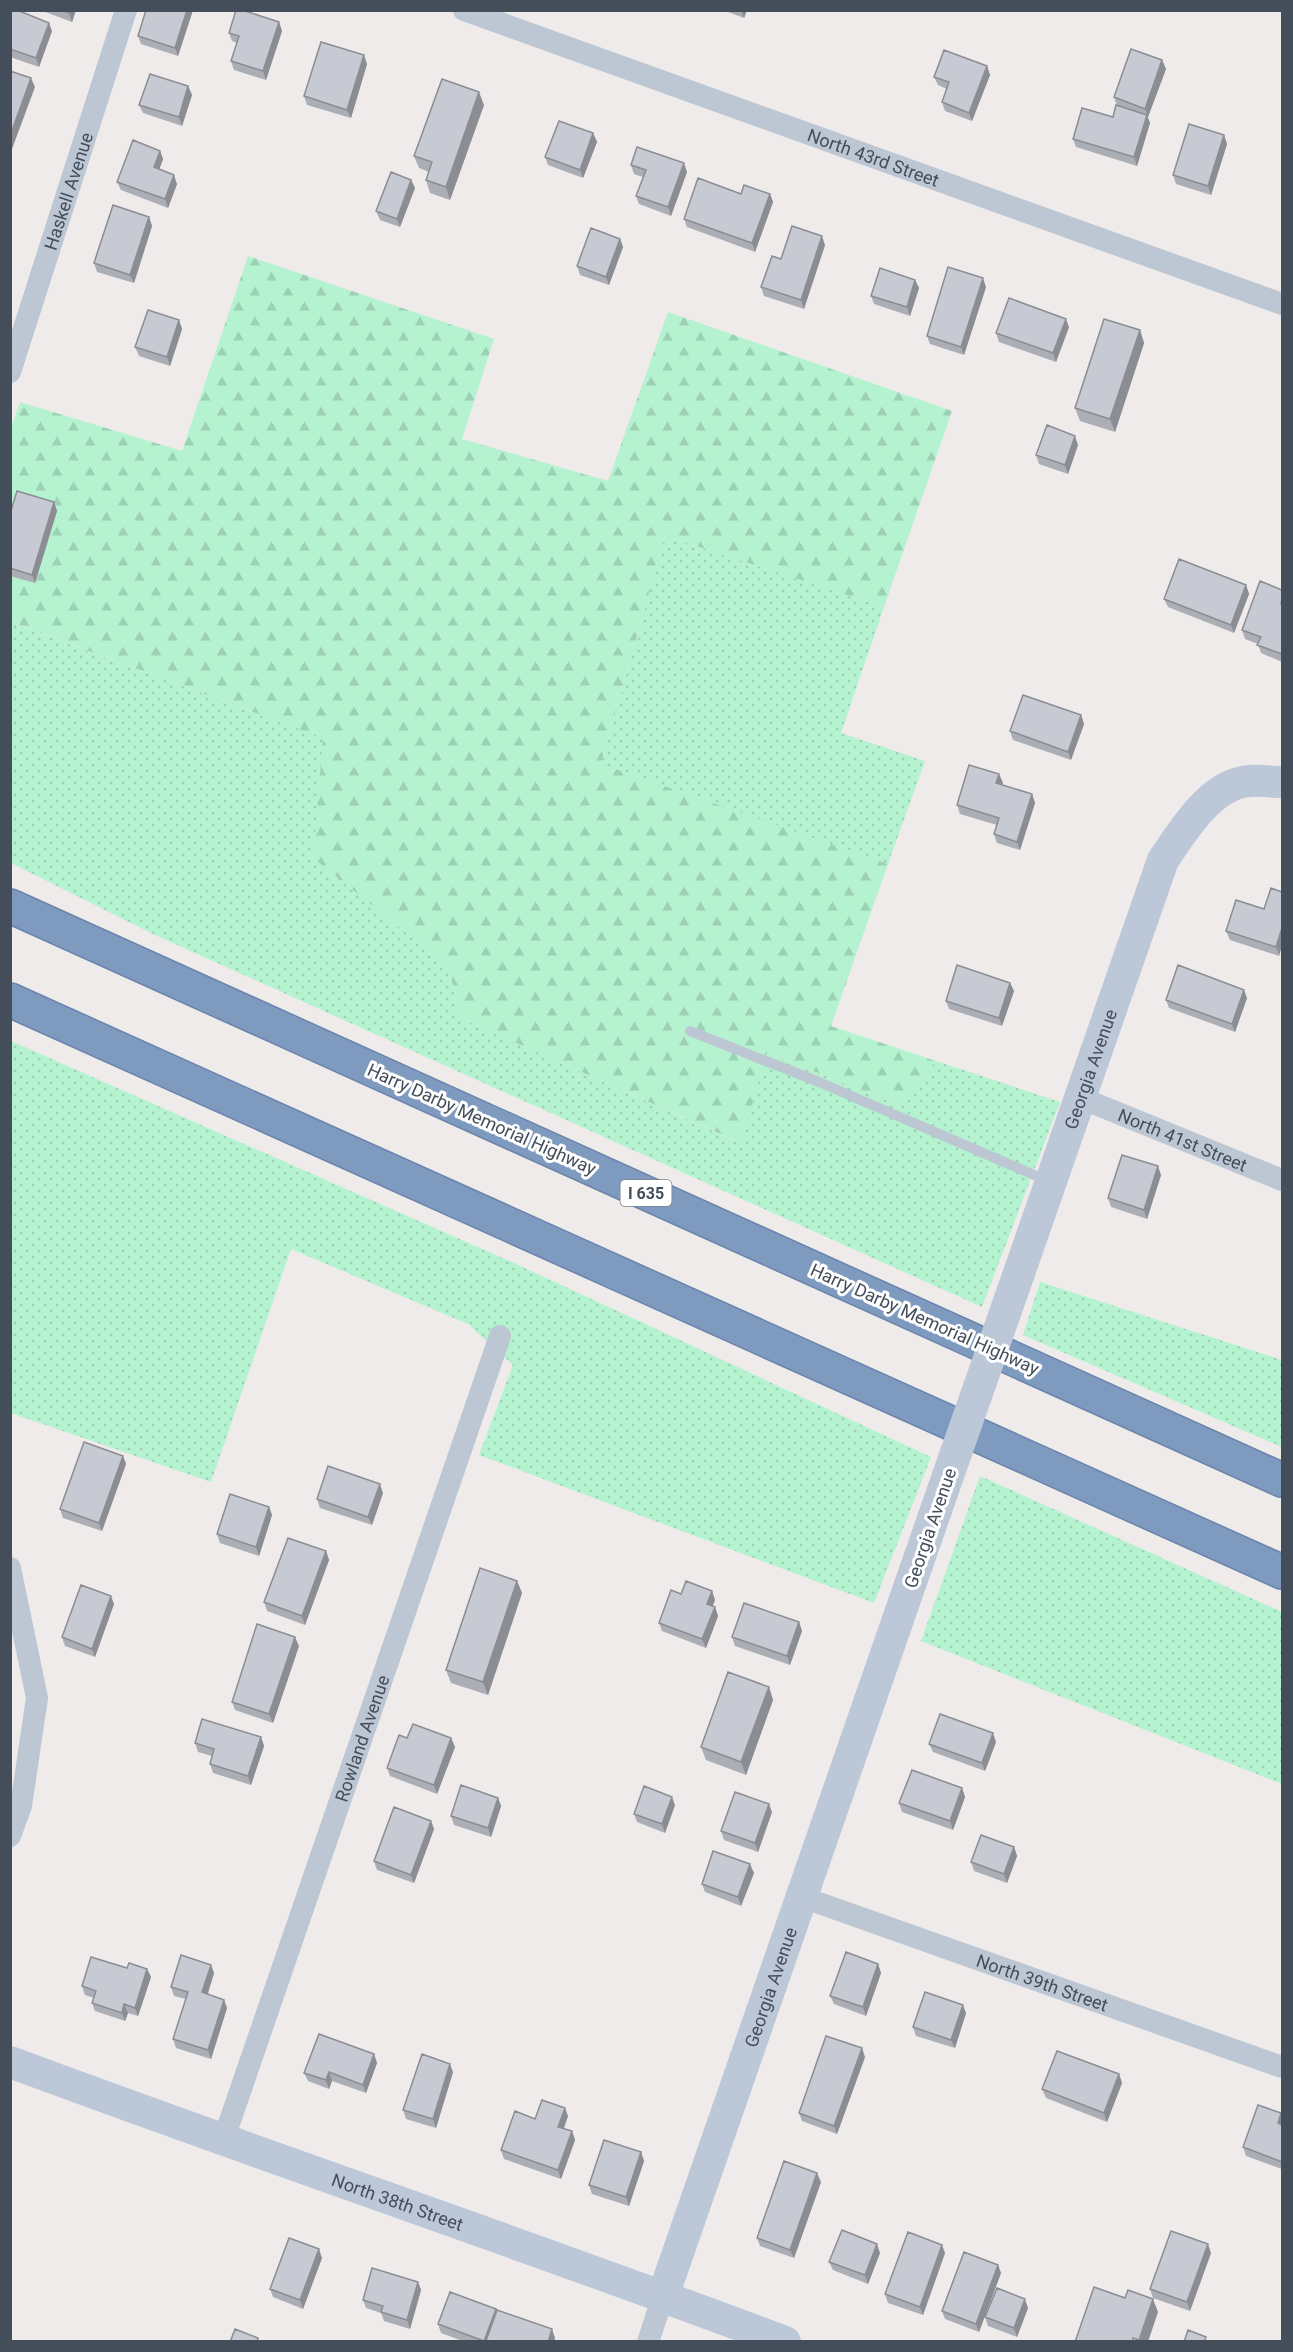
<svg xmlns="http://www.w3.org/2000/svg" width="1293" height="2352" font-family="Roboto,sans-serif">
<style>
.grass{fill:url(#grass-dots)}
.forest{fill:url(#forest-firs)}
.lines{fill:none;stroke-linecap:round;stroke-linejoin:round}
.highway-casing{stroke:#6a85ab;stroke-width:36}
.lane{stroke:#bdc7d3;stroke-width:10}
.street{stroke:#bdc7d3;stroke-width:22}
.secondary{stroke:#bcc7d7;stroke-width:32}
.highway{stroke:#7e9abf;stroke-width:33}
.secondary-bridge{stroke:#bcc7d7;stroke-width:32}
.wall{fill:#abaeb5}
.shaded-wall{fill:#8b8d93}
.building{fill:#c7cad2;stroke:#8b8d93;stroke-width:1.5}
.labels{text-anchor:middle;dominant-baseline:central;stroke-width:6;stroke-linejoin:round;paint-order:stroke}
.shield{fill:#fff;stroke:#7b838c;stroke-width:1.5}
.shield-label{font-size:16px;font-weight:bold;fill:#434e5a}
.street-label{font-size:18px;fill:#434e5a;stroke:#fff}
</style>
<defs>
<pattern id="grass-dots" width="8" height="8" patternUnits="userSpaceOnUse" patternTransform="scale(1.5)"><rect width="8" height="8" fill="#b4f2d0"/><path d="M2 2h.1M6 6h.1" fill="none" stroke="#9cd1b5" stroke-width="1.8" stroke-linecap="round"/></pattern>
<pattern id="forest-firs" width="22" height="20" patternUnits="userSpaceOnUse" patternTransform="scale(1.5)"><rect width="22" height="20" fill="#b4f2d0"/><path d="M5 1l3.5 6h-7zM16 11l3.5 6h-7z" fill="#9cd1b5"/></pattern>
</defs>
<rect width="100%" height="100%" fill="#efebeb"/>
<path class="grass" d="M665 536 884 607 841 733 925 761 888 864 601 765Z
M10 622 324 738 313 858 450 968 458 1017 740 1143 767 1053 900 1105 936 1061 1060 1102 982 1307 155 935 11 863Z
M11 1041 514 1263 931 1457 874 1603 479 1455 513 1365 468 1324 291 1249 211 1482 11 1413Z
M1040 1282 1282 1360V1447L1023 1335Z
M980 1476 1282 1612V1784L921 1641Z"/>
<path class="forest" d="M248 256 494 339 462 439 608 481 668 312 952 411 884 607 665 536 601 764 888 864 831 1026 936 1061 900 1105 767 1053 741 1143 458 1017 450 968 313 858 323 738 11 622 10 431 20 402 182 451Z"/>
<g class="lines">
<g class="highway-casing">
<path id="highway" d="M10 906 1282 1480
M10 1000 1282 1572"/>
</g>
<path class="lane" d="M690 1031 819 1082 1048 1181"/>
<g class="street">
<path id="s1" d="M464 10 1282 304"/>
<path id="s2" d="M10 372 126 10"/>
<path id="s3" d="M1081 1098 1282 1180"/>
<path d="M10 1568 37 1698 21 1806 10 1836"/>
<path id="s4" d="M802 1897 1282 2067"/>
<path id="s5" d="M223 2141 500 1336"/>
<path d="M648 2342 663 2296"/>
</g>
<g class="secondary">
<path id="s6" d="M1019 1273 1163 860C1183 831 1211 783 1250 781 1260 780 1272 782 1282 782"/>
<path id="s7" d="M10 2062C268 2158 528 2245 785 2342"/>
<path id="s8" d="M663 2296 936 1510"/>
</g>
<use href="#highway" class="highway"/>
<path class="secondary-bridge" d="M936 1510 1019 1273"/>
</g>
<path class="wall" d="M40 10H76L72 22Z
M146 10H193L178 56 141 44 138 36Z
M723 10H747L744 18Z
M10 15 52 31 39 67 10 57Z
M279 22 282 31 266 80 234 70 231 61 237 43 232 41 229 33Z
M1162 60 1166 69 1148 117H1147L1150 123 1137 166 1076 147 1073 139 1113 117 1117 106 1114 97Z
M367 64 351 118 307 105 304 96Z
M987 66 990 75 972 121 945 111 942 102 947 89 938 85 934 77Z
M188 86 192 95 182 126 143 113 139 105Z
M484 105 450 200 430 193 426 180 429 172 419 168 414 156Z
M593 133 597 142 583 178 548 165 545 157Z
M1224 135 1227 144 1211 195 1176 184 1173 175Z
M160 151 163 159 159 169 177 184 168 208 121 190 117 182Z
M631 165 687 172 671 216 639 204 636 196 643 177 634 174Z
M411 180 415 188 400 227 380 220 376 211Z
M741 194H770L773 202 755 252 687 227 684 219Z
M149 217 152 226 134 283 97 272 94 263Z
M620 239 623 247 609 285 580 275 577 266Z
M825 245 804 309 764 296 761 287Z
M915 280 919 288 910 316 874 304 871 296Z
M986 287 964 355 930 344 927 336Z
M179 320 182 329 170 366 139 356 135 347Z
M1069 327 1056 362 999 342 996 333Z
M1140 330 1144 343 1115 432 1080 421 1075 408Z
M1078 445 1068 474 1039 464 1036 455Z
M54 502 57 511 35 583 10 576V514Z
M1246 585 1249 594 1234 633 1168 607 1164 599Z
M1282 590V662L1261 653 1258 644 1245 639 1242 630Z
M1081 715 1084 724 1071 760 1013 740 1010 731Z
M999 774 1003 783 1002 785 1032 794 1035 803 1020 850 997 843 994 834 997 825 960 814 957 805Z
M1264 909 1279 956 1230 940 1226 931Z
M1010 983 1014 991 1002 1026 949 1009 946 1001Z
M1247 998 1235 1032 1169 1008 1166 1000Z
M1161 1175 1147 1219 1111 1207 1108 1198Z
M123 1456 126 1464 102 1531 63 1518 60 1509Z
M383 1493 372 1525 320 1508 317 1499Z
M269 1507 272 1515 259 1556 220 1543 217 1534Z
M326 1551 329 1560 305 1625 267 1611 264 1602Z
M517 1581 522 1593 488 1695 451 1683 446 1670Z
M712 1591 715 1600 712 1606 715 1607 718 1616 706 1648 662 1631 659 1623 681 1594Z
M114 1604 95 1657 65 1646 62 1637Z
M799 1622 802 1631 790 1665 735 1646 732 1637Z
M299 1646 273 1723 235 1710 232 1702Z
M769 1687 773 1700 746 1775 706 1760 701 1747Z
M261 1737 264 1746 251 1785 213 1773 210 1764 212 1756 198 1752 195 1743Z
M407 1738H451L455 1747 437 1794 390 1776 387 1768Z
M996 1742 985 1771 933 1752 929 1744Z
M962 1788 965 1797 953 1830 902 1812 899 1803Z
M498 1798 501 1806 491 1837 454 1825 451 1816Z
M675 1805 665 1833 637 1822 634 1814Z
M772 1812 758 1852 724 1840 721 1831Z
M431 1821 434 1829 414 1883 377 1870 374 1861Z
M1014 1847 1017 1856 1007 1883 974 1871 971 1862Z
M754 1873 741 1906 705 1892 702 1884Z
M878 1964 881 1973 866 2016 834 2004 830 1996Z
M211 1965 214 1973 208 1994 224 2000 227 2008 211 2059 176 2048 173 2039 186 1999 174 1996 171 1987Z
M127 1968 147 1969 151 1977 138 2016 128 2013 125 2021 95 2011 92 2003 94 1998 85 1995 82 1986Z
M966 2013 955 2048 916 2036 913 2027Z
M374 2054 377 2063 366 2093 332 2081 329 2089 308 2081 304 2073Z
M865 2057 837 2134 802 2121 799 2113Z
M453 2072 436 2128 406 2119 403 2110Z
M1119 2074 1122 2083 1107 2122 1046 2098 1042 2089Z
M568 2116 564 2129 572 2131 575 2140 561 2179 504 2159 501 2150 535 2119Z
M1282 2118V2169L1246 2156 1243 2147Z
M641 2152 644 2161 629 2206 592 2194 589 2185Z
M821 2182 794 2258 760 2246 757 2238Z
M880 2253 868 2284 833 2270 829 2262Z
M945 2253 923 2315 888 2303 885 2294Z
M1211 2253 1190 2311 1153 2298 1150 2289Z
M322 2258 303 2309 273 2297 270 2289Z
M998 2265 1001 2273 979 2332 945 2319 942 2311Z
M418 2282 421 2290 410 2329 384 2321 381 2313 366 2308 363 2300Z
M1028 2308 1017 2337 988 2326 985 2317Z
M496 2309 497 2311 555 2338 554 2342H465L441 2333 438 2324Z"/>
<path class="shaded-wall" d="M70 10H76L72 22 69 13Z
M187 10H193L178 56 175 48Z
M741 10H747L744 18Z
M279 22 282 31 266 80 263 71Z
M49 23 52 31 39 67 36 58Z
M364 55 367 64 351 118 347 110Z
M1162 60 1166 69 1148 117 1145 109Z
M987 66 990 75 972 121 969 113Z
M31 78 35 87 12 149 10 145V136Z
M188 86 192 95 182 126 179 117Z
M479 92 484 105 450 200 446 187Z
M1147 115 1150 123 1137 166 1134 157Z
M593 133 597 142 583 178 580 170Z
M1224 135 1227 144 1211 195 1208 186Z
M160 151 163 159 157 176 154 167Z
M684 163 687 172 671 216 668 207Z
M174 175 177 184 168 208 165 199Z
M411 180 415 188 400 227 397 219Z
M770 194 773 202 755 252 752 243Z
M149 217 152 226 134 283 130 275Z
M822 236 825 245 804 309 801 300Z
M620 239 623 247 609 285 606 277Z
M983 278 986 287 964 355 961 347Z
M915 280 919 288 910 316 907 307Z
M1066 319 1069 327 1056 362 1053 353Z
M179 320 182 329 170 366 167 357Z
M1140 330 1144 343 1115 432 1110 419Z
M1075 436 1078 445 1068 474 1065 465Z
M54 502 57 511 35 583 32 575Z
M1246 585 1249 594 1234 633 1231 625Z
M1081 715 1084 724 1071 760 1068 752Z
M999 774 1003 783 999 792 996 783Z
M1032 794 1035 803 1020 850 1017 842Z
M1282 928V946L1279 956 1276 947Z
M1010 983 1014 991 1002 1026 999 1018Z
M1244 990 1247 998 1235 1032 1232 1024Z
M1158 1166 1161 1175 1147 1219 1144 1210Z
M123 1456 126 1464 102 1531 99 1523Z
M380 1484 383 1493 372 1525 368 1517Z
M269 1507 272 1515 259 1556 256 1547Z
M326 1551 329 1560 305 1625 302 1616Z
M517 1581 522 1593 488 1695 483 1682Z
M712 1591 715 1600 710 1613 707 1604Z
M111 1596 114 1604 95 1657 92 1649Z
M715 1607 718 1616 706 1648 702 1639Z
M799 1622 802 1631 790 1665 787 1656Z
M295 1637 299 1646 273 1723 269 1714Z
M769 1687 773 1700 746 1775 741 1762Z
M993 1733 996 1742 985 1771 982 1763Z
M261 1737 264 1746 251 1785 248 1776Z
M451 1738 455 1747 437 1794 434 1785Z
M962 1788 965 1797 953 1830 950 1821Z
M672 1797 675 1805 665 1833 662 1824Z
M498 1798 501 1806 491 1837 488 1828Z
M769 1804 772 1812 758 1852 755 1843Z
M431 1821 434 1829 414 1883 411 1875Z
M1014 1847 1017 1856 1007 1883 1004 1874Z
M750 1864 754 1873 741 1906 738 1897Z
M878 1964 881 1973 866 2016 863 2007Z
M211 1965 214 1973 205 2001 202 1992Z
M147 1969 151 1977 138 2016 135 2008Z
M224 2000 227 2008 211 2059 208 2050Z
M124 2004 128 2013 125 2021 122 2013Z
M963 2005 966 2013 955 2048 951 2040Z
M862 2048 865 2057 837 2134 834 2126Z
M374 2054 377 2063 366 2093 363 2085Z
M450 2064 453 2072 436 2128 433 2119Z
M329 2072 332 2081 329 2089 326 2080Z
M1119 2074 1122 2083 1107 2122 1104 2113Z
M565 2108 568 2116 561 2135 558 2127Z
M1281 2113 1282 2118V2127L1278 2123Z
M572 2131 575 2140 561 2179 558 2170Z
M641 2152 644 2161 629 2206 626 2197Z
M817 2173 821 2182 794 2258 790 2250Z
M877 2244 880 2253 868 2284 865 2275Z
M1208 2244 1211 2253 1190 2311 1187 2302Z
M942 2245 945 2253 923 2315 920 2307Z
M319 2249 322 2258 303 2309 300 2300Z
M998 2265 1001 2273 979 2332 976 2324Z
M418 2282 421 2290 410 2329 407 2320Z
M1025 2299 1028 2308 1017 2337 1014 2328Z
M1153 2299 1158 2312 1148 2342H1139Z
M496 2309 499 2318 490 2342H484Z
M552 2329 555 2338 554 2342H548Z"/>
<path class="building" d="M12 10H17L49 23 36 58 10 49V15Z
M61 10H70L69 13Z
M146 10H187L175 48 138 36Z
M236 10H242L279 22 263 71 231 61 239 36 229 33Z
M321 42 364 55 347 110 304 96Z
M1131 49 1162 60 1145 109 1114 97Z
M944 50 987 66 969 113 942 102 949 82 934 77Z
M10 71 31 78 10 136Z
M150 74 188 86 179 117 139 105Z
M442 79 479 92 446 187 426 180 432 162 414 156Z
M1116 105 1147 115 1134 157 1073 139 1082 108 1113 117Z
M559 121 593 133 580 170 545 157Z
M1189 124 1224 135 1208 186 1173 175Z
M133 140 160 151 154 167 174 175 165 199 117 182Z
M637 147 684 163 668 207 636 196 646 170 631 165Z
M391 172 411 180 397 219 376 211Z
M698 178 741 194 744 185 770 194 752 243 684 219Z
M113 205 149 217 130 275 94 263Z
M792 226 822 236 801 300 761 287 772 256 781 259Z
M591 228 620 239 606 277 577 266Z
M948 267 983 278 961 347 927 336Z
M880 268 915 280 907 307 871 296Z
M1009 298 1066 319 1053 353 996 333Z
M148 310 179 320 167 357 135 347Z
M1104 319 1140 330 1110 419 1075 408Z
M1047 425 1075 436 1065 465 1036 455Z
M17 491 54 502 32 575 10 568V514Z
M1179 559 1246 585 1231 625 1164 599Z
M1260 581 1282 590V599L1281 604 1282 605V654L1257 645 1261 637 1242 630Z
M1023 695 1081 715 1068 752 1010 731Z
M969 765 999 774 996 783 1032 794 1017 842 994 834 999 818 957 805Z
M1271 888 1282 892V928L1276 947 1226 931 1236 900 1264 909Z
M957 965 1010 983 999 1018 946 1001Z
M1178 965 1244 990 1232 1024 1166 1000Z
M1122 1155 1158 1166 1144 1210 1108 1198Z
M84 1442 123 1456 99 1523 60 1509Z
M328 1466 380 1484 368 1517 317 1499Z
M230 1494 269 1507 256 1547 217 1534Z
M288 1538 326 1551 302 1616 264 1602Z
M480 1568 517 1581 483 1682 446 1670Z
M686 1581 712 1591 707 1604 715 1607 702 1639 659 1623 671 1590 681 1594Z
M81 1585 111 1596 92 1649 62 1637Z
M744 1603 799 1622 787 1656 732 1637Z
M257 1624 295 1637 269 1714 232 1702Z
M728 1672 769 1687 741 1762 701 1747Z
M940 1714 993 1733 982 1763 929 1744Z
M202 1719 261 1737 248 1776 210 1764 214 1749 195 1743Z
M413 1724 451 1738 434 1785 387 1768 399 1735 407 1738Z
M912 1770 962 1788 950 1821 899 1803Z
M461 1785 498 1798 488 1828 451 1816Z
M644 1786 672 1797 662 1824 634 1814Z
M735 1792 769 1804 755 1843 721 1831Z
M394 1807 431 1821 411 1875 374 1861Z
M981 1835 1014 1847 1004 1874 971 1862Z
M713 1851 750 1864 738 1897 702 1884Z
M846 1952 878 1964 863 2007 830 1996Z
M181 1955 211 1965 202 1992 224 2000 208 2050 173 2039 188 1992 171 1987Z
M91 1957 127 1968 129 1963 147 1969 135 2008 124 2004 122 2013 92 2003 96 1991 82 1986Z
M925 1992 963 2005 951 2040 913 2027Z
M319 2034 374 2054 363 2085 329 2072 326 2080 304 2073Z
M826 2036 862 2048 834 2126 799 2113Z
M1057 2051 1119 2074 1104 2113 1042 2089Z
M422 2054 450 2064 433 2119 403 2110Z
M542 2100 565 2108 558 2127 572 2131 558 2170 501 2150 515 2111 535 2119Z
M1258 2105 1281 2113 1278 2123 1282 2125V2162L1243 2147Z
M604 2140 641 2152 626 2197 589 2185Z
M784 2161 817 2173 790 2250 757 2238Z
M842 2230 877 2244 865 2275 829 2262Z
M1171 2231 1208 2244 1187 2302 1150 2289Z
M908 2232 942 2245 920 2307 885 2294Z
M289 2238 319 2249 300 2300 270 2289Z
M964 2252 998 2265 976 2324 942 2311Z
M372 2268 418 2282 407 2320 381 2312 383 2306 363 2300Z
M1094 2287 1125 2298 1128 2290 1153 2299 1139 2340 1133 2338 1132 2342H1075Z
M997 2288 1025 2299 1014 2328 985 2317Z
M450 2292 496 2309 484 2341 438 2324Z
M497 2310 552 2329 548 2342 486 2341Z
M235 2329 258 2338 257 2342H230Z
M1188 2330 1206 2337 1204 2342H1184Z"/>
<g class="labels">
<rect class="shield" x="620.5" y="1180" width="51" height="26" rx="4.5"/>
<g class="shield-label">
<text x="646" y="1193">I 635</text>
</g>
<g class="street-label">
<text stroke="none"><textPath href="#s1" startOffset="435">North 43rd Street</textPath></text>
<text stroke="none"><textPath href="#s2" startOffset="190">Haskell Avenue</textPath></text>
<text stroke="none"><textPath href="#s6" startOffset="216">Georgia Avenue</textPath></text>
<text transform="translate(482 1119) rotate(24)">Harry Darby Memorial Highway</text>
<text stroke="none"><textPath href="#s3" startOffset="110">North 41st Street</textPath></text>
<text transform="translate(925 1319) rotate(24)">Harry Darby Memorial Highway</text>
<text transform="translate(930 1528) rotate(-71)">Georgia Avenue</text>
<text stroke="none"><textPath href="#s5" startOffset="426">Rowland Avenue</textPath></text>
<text stroke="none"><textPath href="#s4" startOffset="255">North 39th Street</textPath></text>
<text stroke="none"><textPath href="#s8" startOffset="327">Georgia Avenue</textPath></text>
<text stroke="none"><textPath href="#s7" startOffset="412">North 38th Street</textPath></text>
</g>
</g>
<rect width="1293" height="2352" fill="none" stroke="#434e5a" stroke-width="24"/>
</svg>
